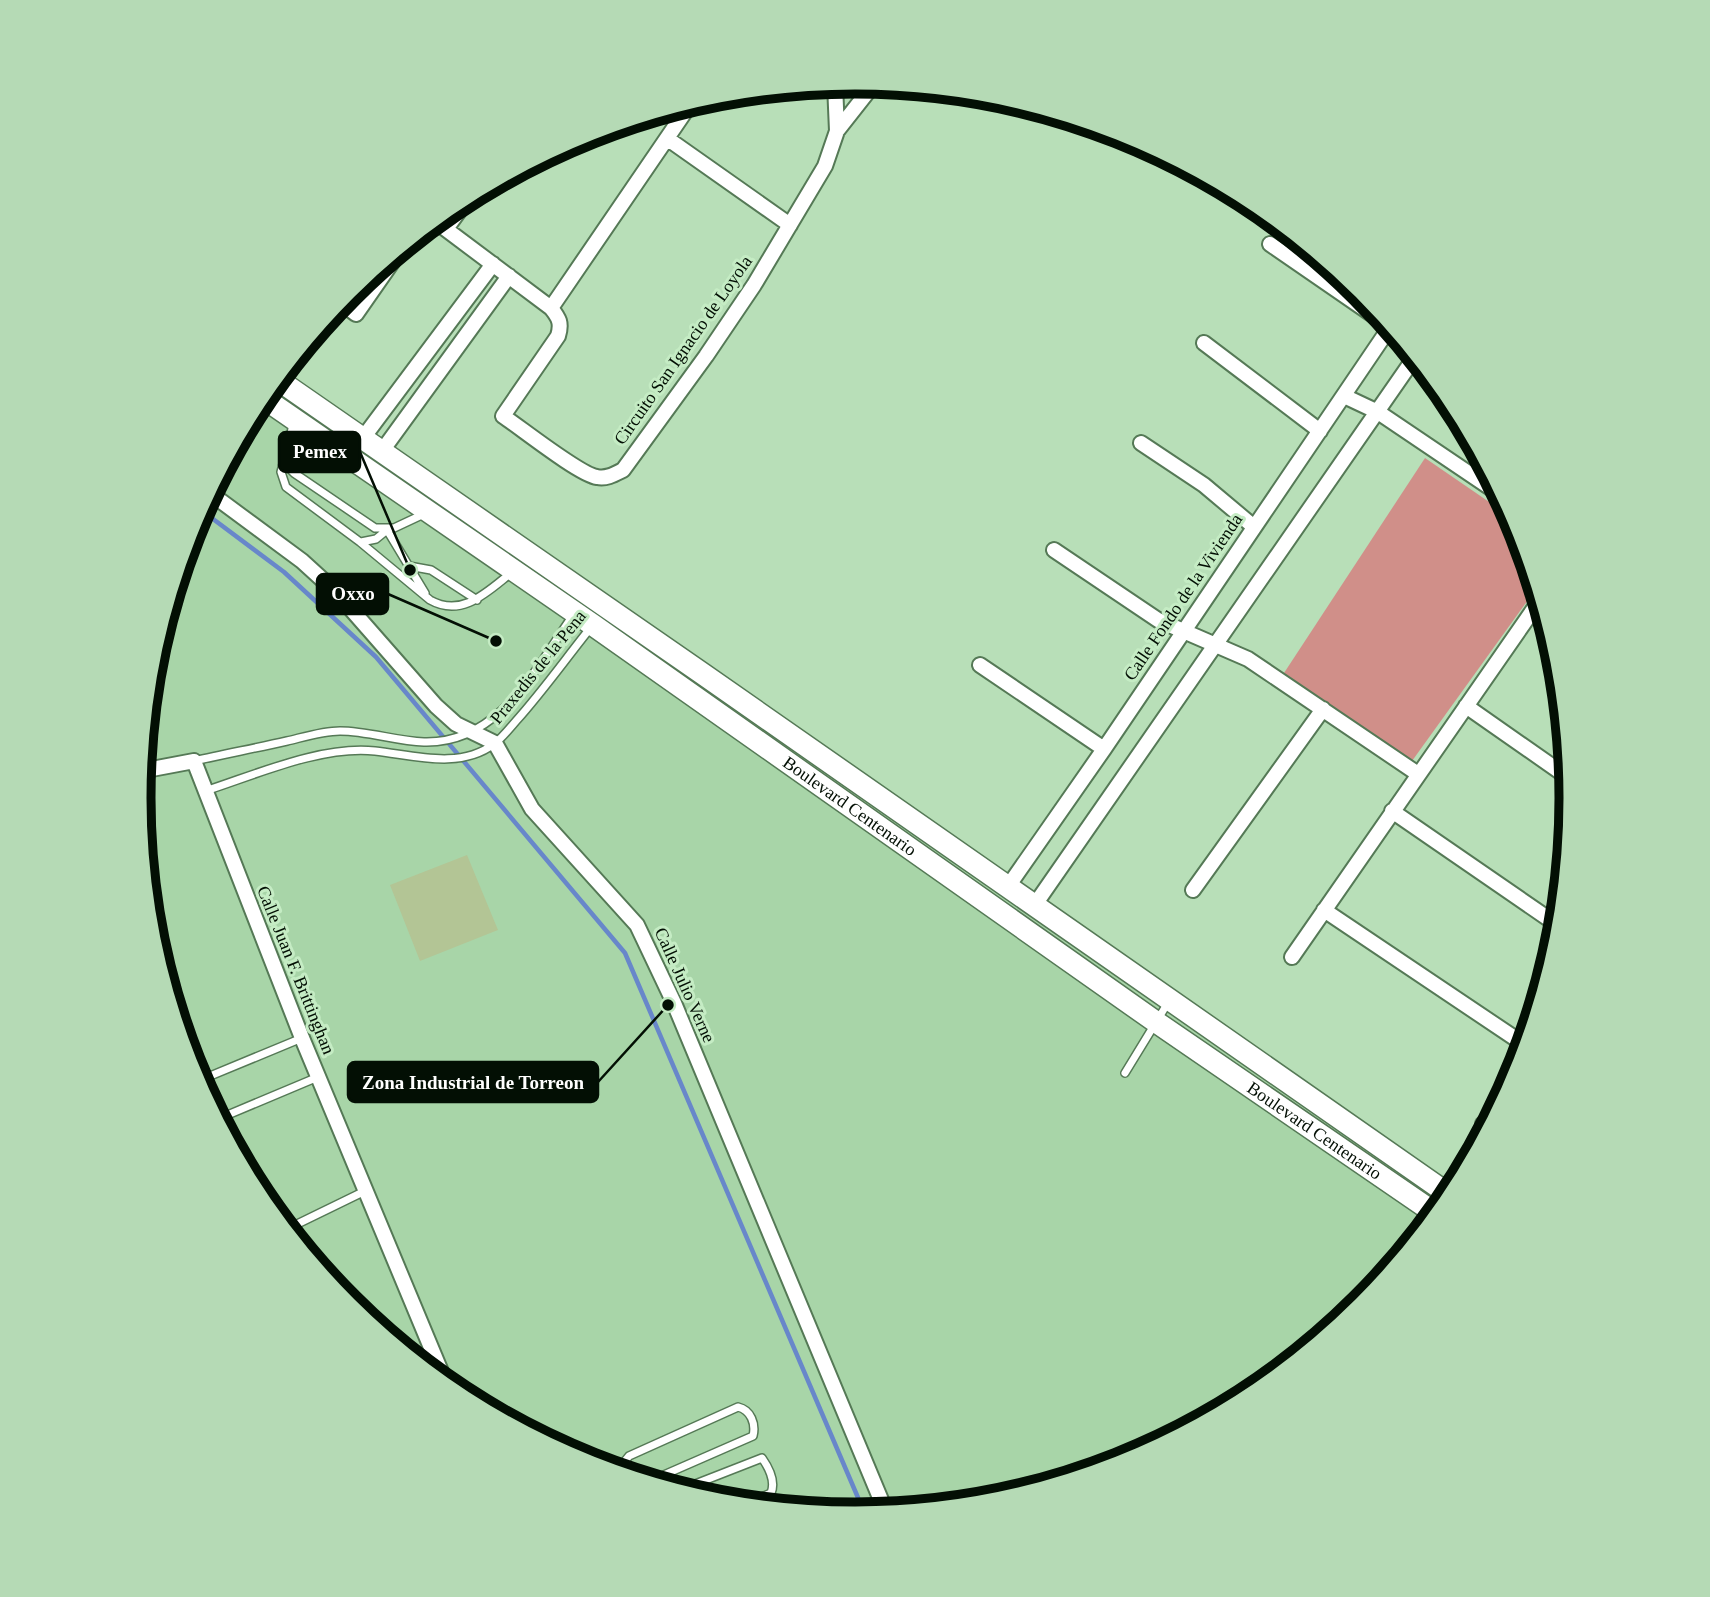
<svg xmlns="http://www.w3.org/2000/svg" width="1710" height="1597" font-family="'Times New Roman',serif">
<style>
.built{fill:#a8d5a8}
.green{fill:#d08f89}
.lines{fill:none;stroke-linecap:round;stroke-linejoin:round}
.stream{stroke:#6887ca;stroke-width:4.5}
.building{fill:#b3c595}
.lane-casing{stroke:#557956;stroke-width:10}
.street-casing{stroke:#557956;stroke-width:18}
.secondary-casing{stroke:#557956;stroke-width:24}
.lane{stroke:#fff;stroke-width:7}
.street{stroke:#fff;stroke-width:14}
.secondary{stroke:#fff;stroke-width:21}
.labels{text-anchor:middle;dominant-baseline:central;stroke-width:6;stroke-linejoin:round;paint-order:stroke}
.street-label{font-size:18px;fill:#030f04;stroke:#c5ecc4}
.rim{fill:none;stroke:#030f04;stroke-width:9}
.leader{fill:none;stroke:#030f04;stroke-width:2.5}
.callout-dot{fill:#030f04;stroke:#c5ecc4;stroke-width:2.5}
.callout{fill:#030f04;stroke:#030f04;stroke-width:2.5}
.callout-label{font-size:19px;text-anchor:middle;font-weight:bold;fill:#fff}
</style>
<rect width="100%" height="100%" fill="#b8dfb8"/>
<path class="built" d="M265 394 350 442 1446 1202 1361 1305 1253 1394 1129 1460 994 1501 855 1515 715 1501 581 1460 457 1394 348 1305 259 1196 193 1072 152 938 139 798 153 658 193 524Z"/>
<path class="green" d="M1425 458 1514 519 1536 589 1412 761 1284 673Z"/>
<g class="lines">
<path class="stream" d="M201 510 284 572 376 657 625 953 865 1514"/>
</g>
<path class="building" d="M467 855 498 930 420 961 390 885Z"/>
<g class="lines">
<g class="lane-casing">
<path id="lane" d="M294 421 281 472 286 487 360 542 430 600C462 618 487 592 511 573
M288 450 290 469 294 473 375 528H394L426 513
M361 542 376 539 387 530 425 593
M409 566 431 570 477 600
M194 761C225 754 256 748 287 741 304 737 323 731 340 731 368 731 396 741 424 742 500 744 536 667 574 614
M205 791C255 775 322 745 375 751 413 755 459 770 494 744 502 738 509 729 516 721 543 691 567 657 592 626
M1125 1073 1169 1001
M198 1081 302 1038
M218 1119 318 1077
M287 1229 365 1191
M629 1475 625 1461 629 1456 738 1407C751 1410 756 1424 753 1436L650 1481
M680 1490 762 1458C769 1468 776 1481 771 1493L745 1504"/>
</g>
<g class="street-casing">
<path id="street" d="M835 84 837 131
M691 103 551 308C559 318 562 323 558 336L503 416C521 428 580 475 597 477 607 479 615 474 623 470L706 356 754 285 825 166 837 131 874 84
M668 139 790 225
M435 221 551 308
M446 229 470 196
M1270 244 1389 326
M340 302 356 314 402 248
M1204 343 1320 431
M1344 396 1378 412 1501 495
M363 438 493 264
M1141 443 1204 485 1254 527
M382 451 509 276
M210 493 302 561 336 592 436 706 456 724 495 743 532 809 637 925 674 1003 886 1512
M1054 550 1158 620 1248 659 1418 774
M980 665 1104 749
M1466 706 1569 778
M141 771 194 761 302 1038 447 1386
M1392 811 1559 926
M1007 888 1104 749 1390 327
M1193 890 1323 709
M1034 906 1415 357
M1324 910 1525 1045
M1292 957 1540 600
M1483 1124 1487 1127
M419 1363 435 1357"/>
</g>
<g class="secondary-casing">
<g id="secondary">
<path d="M277 379C670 649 1059 924 1451 1196"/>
<path id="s1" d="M262 397 593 625 1156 1022 1436 1214"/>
</g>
</g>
<use href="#lane" class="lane"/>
<use href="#street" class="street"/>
<use href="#secondary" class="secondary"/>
</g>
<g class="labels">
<g class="street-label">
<text transform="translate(683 350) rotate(-55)">Circuito San Ignacio de Loyola</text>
<text transform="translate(1183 597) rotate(-56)">Calle Fondo de la Vivienda</text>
<text transform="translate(538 667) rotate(-51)">Praxedis de la Pena</text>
<text stroke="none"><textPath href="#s1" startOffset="716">Boulevard Centenario</textPath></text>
<text transform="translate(296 970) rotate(68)">Calle Juan F. Brittinghan</text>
<text transform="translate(685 985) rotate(66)">Calle Julio Verne</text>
<text stroke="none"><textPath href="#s1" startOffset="1283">Boulevard Centenario</textPath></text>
</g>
</g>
<path d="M0 0H1710V1597H0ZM151 798a704 704 0 1 1 1408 0a704 704 0 1 1-1408 0Z" fill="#b5dab5" fill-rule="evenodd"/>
<path class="rim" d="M151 798a704 704 0 1 1 1408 0a704 704 0 1 1-1408 0Z"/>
<path class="leader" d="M410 570L360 452M496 641L388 594M668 1005L598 1082"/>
<g class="callout-dot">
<circle cx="410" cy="570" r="7"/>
<circle cx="496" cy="641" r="7"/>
<circle cx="668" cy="1005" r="7"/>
</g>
<g class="callout">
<rect x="279" y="432" width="81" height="40" rx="7"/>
<rect x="317" y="574" width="71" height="40" rx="7"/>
<rect x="348" y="1062" width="250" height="40" rx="7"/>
</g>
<g class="callout-label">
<text x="320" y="458">Pemex</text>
<text x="353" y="600">Oxxo</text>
<text x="473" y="1089">Zona Industrial de Torreon</text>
</g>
</svg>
